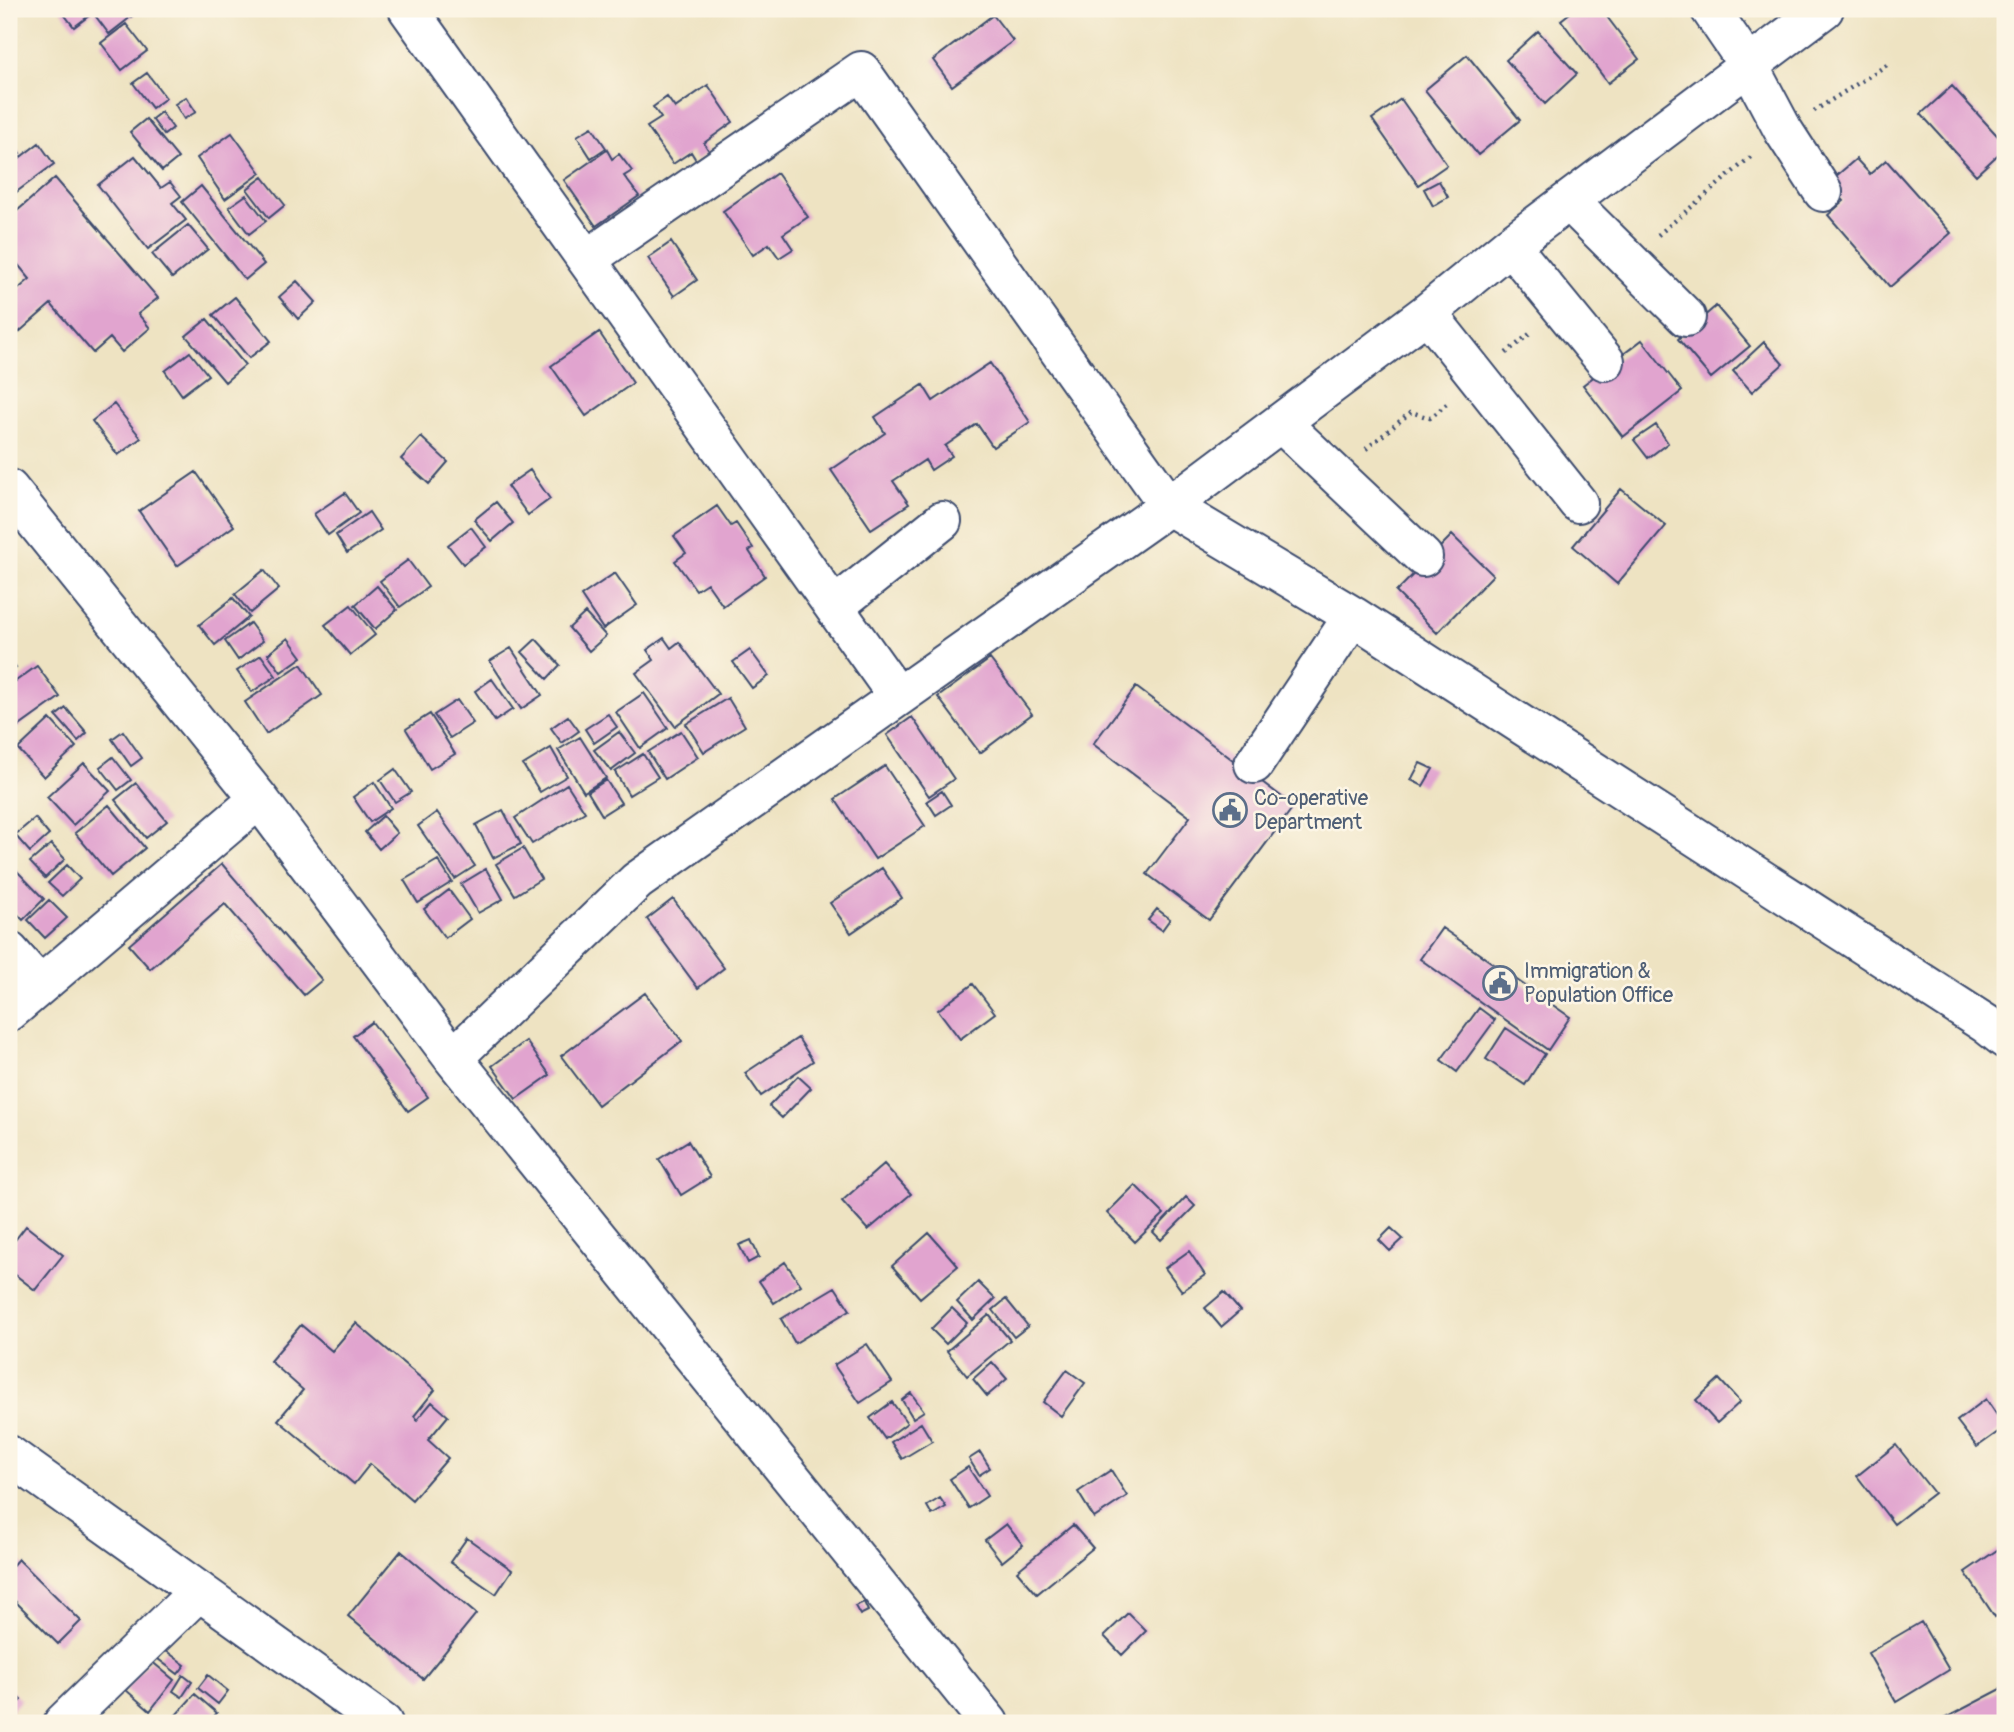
<svg xmlns="http://www.w3.org/2000/svg" width="2014" height="1732" font-family="Pangolin,sans-serif">
<style>
.building{fill:#e1a4cf}
.lines{fill:none;stroke-linecap:round;stroke-linejoin:round}
.minor-casing{stroke:#3b4a6d;stroke-width:42}
.path{stroke:#3b4a6d;stroke-width:4.5;stroke-dasharray:2 5;stroke-linecap:butt}
.minor{stroke:#fff;stroke-width:38}
.labels{text-anchor:middle;dominant-baseline:central;stroke-width:5;stroke-linejoin:round;paint-order:stroke}
.service-label{font-size:21px;fill:#4e5e75;stroke:#fcf5e5;text-anchor:start}
</style>
<rect width="100%" height="100%" fill="#fcf5e5"/>
<filter id="ink" filterUnits="userSpaceOnUse"><feTurbulence type="fractalNoise" baseFrequency=".0143" numOctaves="2"/><feDisplacementMap in="SourceGraphic" scale="14" xChannelSelector="R" yChannelSelector="G"/><feConvolveMatrix kernelMatrix="1 2 1 2 8 2 1 2 1" color-interpolation-filters="sRGB"/></filter>
<filter id="wash" filterUnits="userSpaceOnUse"><feTurbulence type="fractalNoise" baseFrequency=".00686" numOctaves="4" result="noise"/><feDisplacementMap in="SourceGraphic" scale="28" xChannelSelector="R" yChannelSelector="G"/><feGaussianBlur stdDeviation="1.57" result="paint"/><feColorMatrix in="noise" values="0 0 0 0 0 0 0 0 0 0 0 0 0 0 0 0 0 1.4 0 .05"/><feComposite in="paint" operator="in"/></filter>
<g filter="url(#wash)">
<rect width="100%" height="100%" fill="#eee3c2"/>
<g id="blocks">
<path class="building" d="M60 9H98L74 27Z
M101 9H132L136 13 109 34 94 14Z
M1575 9H1601L1639 59 1608 83 1561 20Z
M993 15 1013 41 952 86 933 60Z
M126 24 147 51 122 70 101 43Z
M1538 31 1577 74 1545 104 1506 60Z
M1467 55 1520 120 1478 155 1425 90Z
M147 73 166 98 152 108 133 83Z
M708 85 733 122 704 143 709 151 696 160 691 152 673 164 647 127 661 118 653 107 667 97 675 108Z
M1952 86 2005 144V148L1976 175 1921 114Z
M186 97 196 112 184 119 175 104Z
M1401 99 1447 165 1418 185 1372 119Z
M161 112 173 128 164 135 152 119Z
M146 119 178 158 162 171 130 132Z
M592 127 606 148 591 158 577 136Z
M232 133 261 173 225 199 197 158Z
M9 139 20 153 9 162Z
M39 143 54 164 11 196 9 193V166Z
M607 150 612 159 619 154 632 171 624 176 639 196 596 226 564 180Z
M135 156 161 188 170 182 181 196 172 203 186 220 148 249 98 185Z
M1856 159 1870 174 1886 160 1951 233 1890 287 1828 215 1844 201 1828 183Z
M777 173 808 217 783 234 793 249 779 258 769 244 753 255 723 211Z
M263 177 285 205 269 218 247 189Z
M55 178 158 298 138 314 150 328 122 352 110 338 93 353 51 304 9 341V297L30 279 9 254V218Z
M1439 181 1448 197 1433 206 1424 189Z
M201 186 264 264 245 280 182 202Z
M246 195 266 221 249 234 229 207Z
M188 225 208 249 172 278 152 254Z
M671 242 697 280 674 296 648 258Z
M297 281 316 302 298 319 279 297Z
M235 297 271 341 249 358 213 315Z
M1716 306 1750 346 1711 378 1678 339Z
M207 319 245 365 225 382 186 336Z
M599 332 633 383 586 416 551 366Z
M1642 340 1682 391 1623 437 1583 385Z
M1764 342 1783 364 1752 392 1733 371Z
M190 352 208 375 182 395 165 371Z
M990 363 1030 422 993 447 977 424 945 446 952 456 931 470 925 460 893 481 909 504 871 529 831 470 885 433 875 417 923 385 933 401Z
M114 404 141 438 118 455 92 421Z
M1656 425 1668 443 1648 458 1634 440Z
M421 437 448 462 429 484 401 459Z
M530 470 550 499 528 515 507 486Z
M196 472 234 526 177 566 139 511Z
M1621 489 1666 526 1617 584 1573 546Z
M345 493 359 513 328 535 314 514Z
M496 502 513 523 492 541 474 520Z
M717 506 731 526 736 523 753 548 749 551 765 576 723 606 707 583 696 590 675 561 686 553 674 536Z
M369 512 381 530 347 553 336 535Z
M471 527 486 547 463 564 448 545Z
M1452 535 1493 575 1437 633 1396 592Z
M408 560 428 587 400 607 380 581Z
M264 570 279 589 250 613 235 594Z
M615 573 637 605 603 629 581 596Z
M377 586 397 610 375 629 355 605Z
M233 598 249 617 215 645 199 625Z
M351 605 375 635 350 655 325 625Z
M585 613 606 636 589 651 569 628Z
M250 623 263 641 238 660 225 641Z
M288 638 302 657 281 672 268 654Z
M664 638 671 648 679 642 718 694 675 726 636 673 654 660 647 650Z
M536 639 560 665 547 679 522 652Z
M511 648 542 695 521 709 490 661Z
M750 650 769 676 752 688 733 662Z
M261 655 276 676 252 692 237 671Z
M9 658 16 667 9 672Z
M990 659 1032 714 980 753 938 697Z
M301 664 322 695 266 734 245 702Z
M37 666 60 697 14 730 9 722V686Z
M492 679 513 709 495 721 475 691Z
M1136 687 1294 806 1209 920 1147 874 1190 817 1093 744Z
M644 693 668 728 640 748 616 712Z
M728 698 745 726 704 752 686 724Z
M457 700 473 723 450 738 434 715Z
M66 708 87 733 78 741 56 716Z
M430 714 455 754 430 769 406 729Z
M608 714 617 727 594 743 585 729Z
M568 716 579 731 562 743 551 728Z
M912 717 954 779 929 796 887 735Z
M50 719 76 747 44 777 18 749Z
M123 731 142 758 131 766 112 739Z
M681 731 698 757 665 779 648 752Z
M619 732 635 753 611 771 594 750Z
M580 737 606 778 584 792 558 750Z
M551 748 567 776 540 792 523 765Z
M643 754 658 777 629 795 615 772Z
M113 757 131 780 118 790 100 767Z
M84 763 110 791 73 825 47 797Z
M1420 763 1433 769 1423 786 1411 780Z
M885 766 925 826 875 859 835 799Z
M395 769 411 792 395 802 380 780Z
M606 780 621 803 602 815 588 792Z
M374 782 391 808 370 822 353 797Z
M136 783 167 821 146 838 115 800Z
M567 784 585 812 532 844 515 818Z
M942 791 951 805 936 815 927 801Z
M109 805 145 848 111 876 75 833Z
M503 810 521 844 493 858 476 825Z
M437 812 475 866 455 879 418 826Z
M383 816 397 833 379 849 365 832Z
M35 818 49 835 30 852 15 835Z
M51 844 65 859 45 878 30 862Z
M523 848 541 879 515 895 496 864Z
M438 860 452 882 418 903 404 880Z
M222 864 322 980 304 995 225 904 150 969 129 945Z
M67 865 80 879 62 896 48 883Z
M882 868 902 898 851 933 830 903Z
M486 869 503 899 478 913 461 884Z
M16 870 44 899 23 920 9 905V878Z
M449 890 470 919 445 938 424 909Z
M673 899 724 968 698 988 647 919Z
M49 900 67 918 45 938 28 920Z
M1157 909 1170 919 1162 930 1148 920Z
M1442 928 1570 1017 1548 1050 1420 959Z
M973 984 995 1013 960 1039 938 1010Z
M645 993 682 1041 598 1105 561 1056Z
M1479 1008 1495 1020 1457 1072 1441 1060Z
M372 1022 428 1097 408 1111 353 1036Z
M1506 1028 1545 1054 1525 1085 1486 1059Z
M798 1038 813 1061 761 1096 745 1073Z
M526 1041 550 1075 516 1099 492 1066Z
M798 1076 811 1088 782 1118 769 1106Z
M688 1141 710 1177 681 1195 659 1159Z
M884 1164 911 1194 868 1230 842 1201Z
M1135 1185 1164 1214 1135 1242 1107 1213Z
M1186 1197 1195 1206 1161 1240 1153 1232Z
M26 1226 63 1255 35 1290 9 1270V1248Z
M1391 1228 1403 1239 1390 1251 1379 1240Z
M929 1233 958 1266 920 1298 892 1266Z
M751 1240 759 1257 748 1263 739 1245Z
M1189 1251 1205 1275 1182 1291 1165 1268Z
M785 1262 801 1285 774 1303 759 1281Z
M978 1282 995 1299 973 1320 957 1302Z
M835 1287 850 1310 795 1343 781 1319Z
M1224 1292 1240 1311 1221 1327 1205 1308Z
M1006 1299 1028 1326 1014 1337 993 1310Z
M952 1308 967 1323 946 1344 931 1329Z
M989 1315 1010 1340 967 1376 947 1351Z
M356 1323 435 1390 414 1416 417 1420 432 1402 448 1416 428 1440 448 1458 412 1500 370 1464 354 1484 278 1420 303 1390 270 1361 301 1325 332 1351Z
M867 1344 892 1382 860 1403 834 1365Z
M992 1362 1007 1379 987 1396 973 1379Z
M1067 1370 1085 1383 1061 1416 1043 1402Z
M1719 1379 1740 1402 1717 1423 1696 1400Z
M911 1393 924 1411 913 1418 902 1400Z
M1986 1399 2005 1427 1977 1447 1957 1421Z
M892 1402 907 1423 885 1439 870 1418Z
M921 1423 932 1441 902 1459 891 1442Z
M1896 1445 1934 1493 1894 1524 1857 1476Z
M980 1452 990 1468 979 1475 969 1459Z
M968 1467 987 1496 969 1508 950 1479Z
M1111 1470 1127 1496 1094 1518 1078 1492Z
M940 1498 946 1507 932 1515 927 1506Z
M1006 1524 1023 1545 1002 1562 985 1540Z
M1073 1525 1093 1548 1037 1594 1017 1571Z
M467 1538 512 1570 496 1594 450 1562Z
M2003 1546 2005 1550V1610L1995 1617 1965 1572Z
M401 1551 476 1614 423 1679 348 1616Z
M18 1559 81 1621 58 1644 9 1595V1569Z
M864 1602 868 1611 860 1615 855 1606Z
M1128 1613 1146 1631 1122 1655 1104 1636Z
M1921 1622 1949 1670 1896 1702 1868 1653Z
M165 1650 185 1665 178 1674 158 1659Z
M150 1660 174 1680 150 1711 126 1690Z
M183 1675 192 1682 182 1697 173 1691Z
M208 1675 228 1691 218 1704 198 1688Z
M2005 1687V1723H1936Z
M9 1689 21 1700 9 1713Z
M195 1694 217 1713 208 1723H184L175 1716Z"/>
</g>
</g>
<g filter="url(#ink)">
<use href="#blocks" fill-opacity="0" stroke="#3b4a6d" stroke-width="2"/>
<g class="lines">
<g class="minor-casing">
<path id="minor" d="M408 9 898 697
M1710 9 1749 66 1783 130 1823 192
M1569 201 1686 317
M1510 245 1605 361
M587 259 861 71 1169 506 1353 616 1986 1024 2005 1039
M1427 313 1578 503
M1281 423 1423 557
M9 489 259 799 453 1058 989 1723
M834 607 942 521
M1254 764 1353 616
M9 951 39 985
M9 1012 259 799
M453 1058 637 881 1169 506 1427 313 1510 245 1824 9
M9 1455 383 1723
M63 1723 199 1591"/>
</g>
<path class="path" d="M1814 111 1887 65
M1658 235 1753 155
M1506 353 1532 332
M1366 449 1411 412 1430 418 1449 402"/>
<use href="#minor" class="minor"/>
</g>
</g>
<defs>
<g id="civic-ring" transform="scale(1.75)"><circle r="9.5" fill="#fcf5e5" stroke="#5c6f8a" stroke-width="1.5"/><path d="M-.6-6.5H3V-4.5H.6V-3L4-1V1h2V6H-6V1h2V-1L-.6-3ZM-1.2 2.5V6h2.4V2.5Z" fill="#5c6f8a"/></g>
</defs>
<g fill-rule="evenodd">
<use href="#civic-ring" x="1230" y="810"/>
<use href="#civic-ring" x="1500" y="983"/>
</g>
<g class="labels">
<g class="service-label">
<text x="1254" y="798">Co-operative<tspan x="1254" dy="24">Department</tspan></text>
<text x="1524" y="971">Immigration &amp;<tspan x="1524" dy="24">Population Office</tspan></text>
</g>
</g>
<rect width="2014" height="1732" fill="none" stroke="#fcf5e5" stroke-width="35"/>
</svg>
